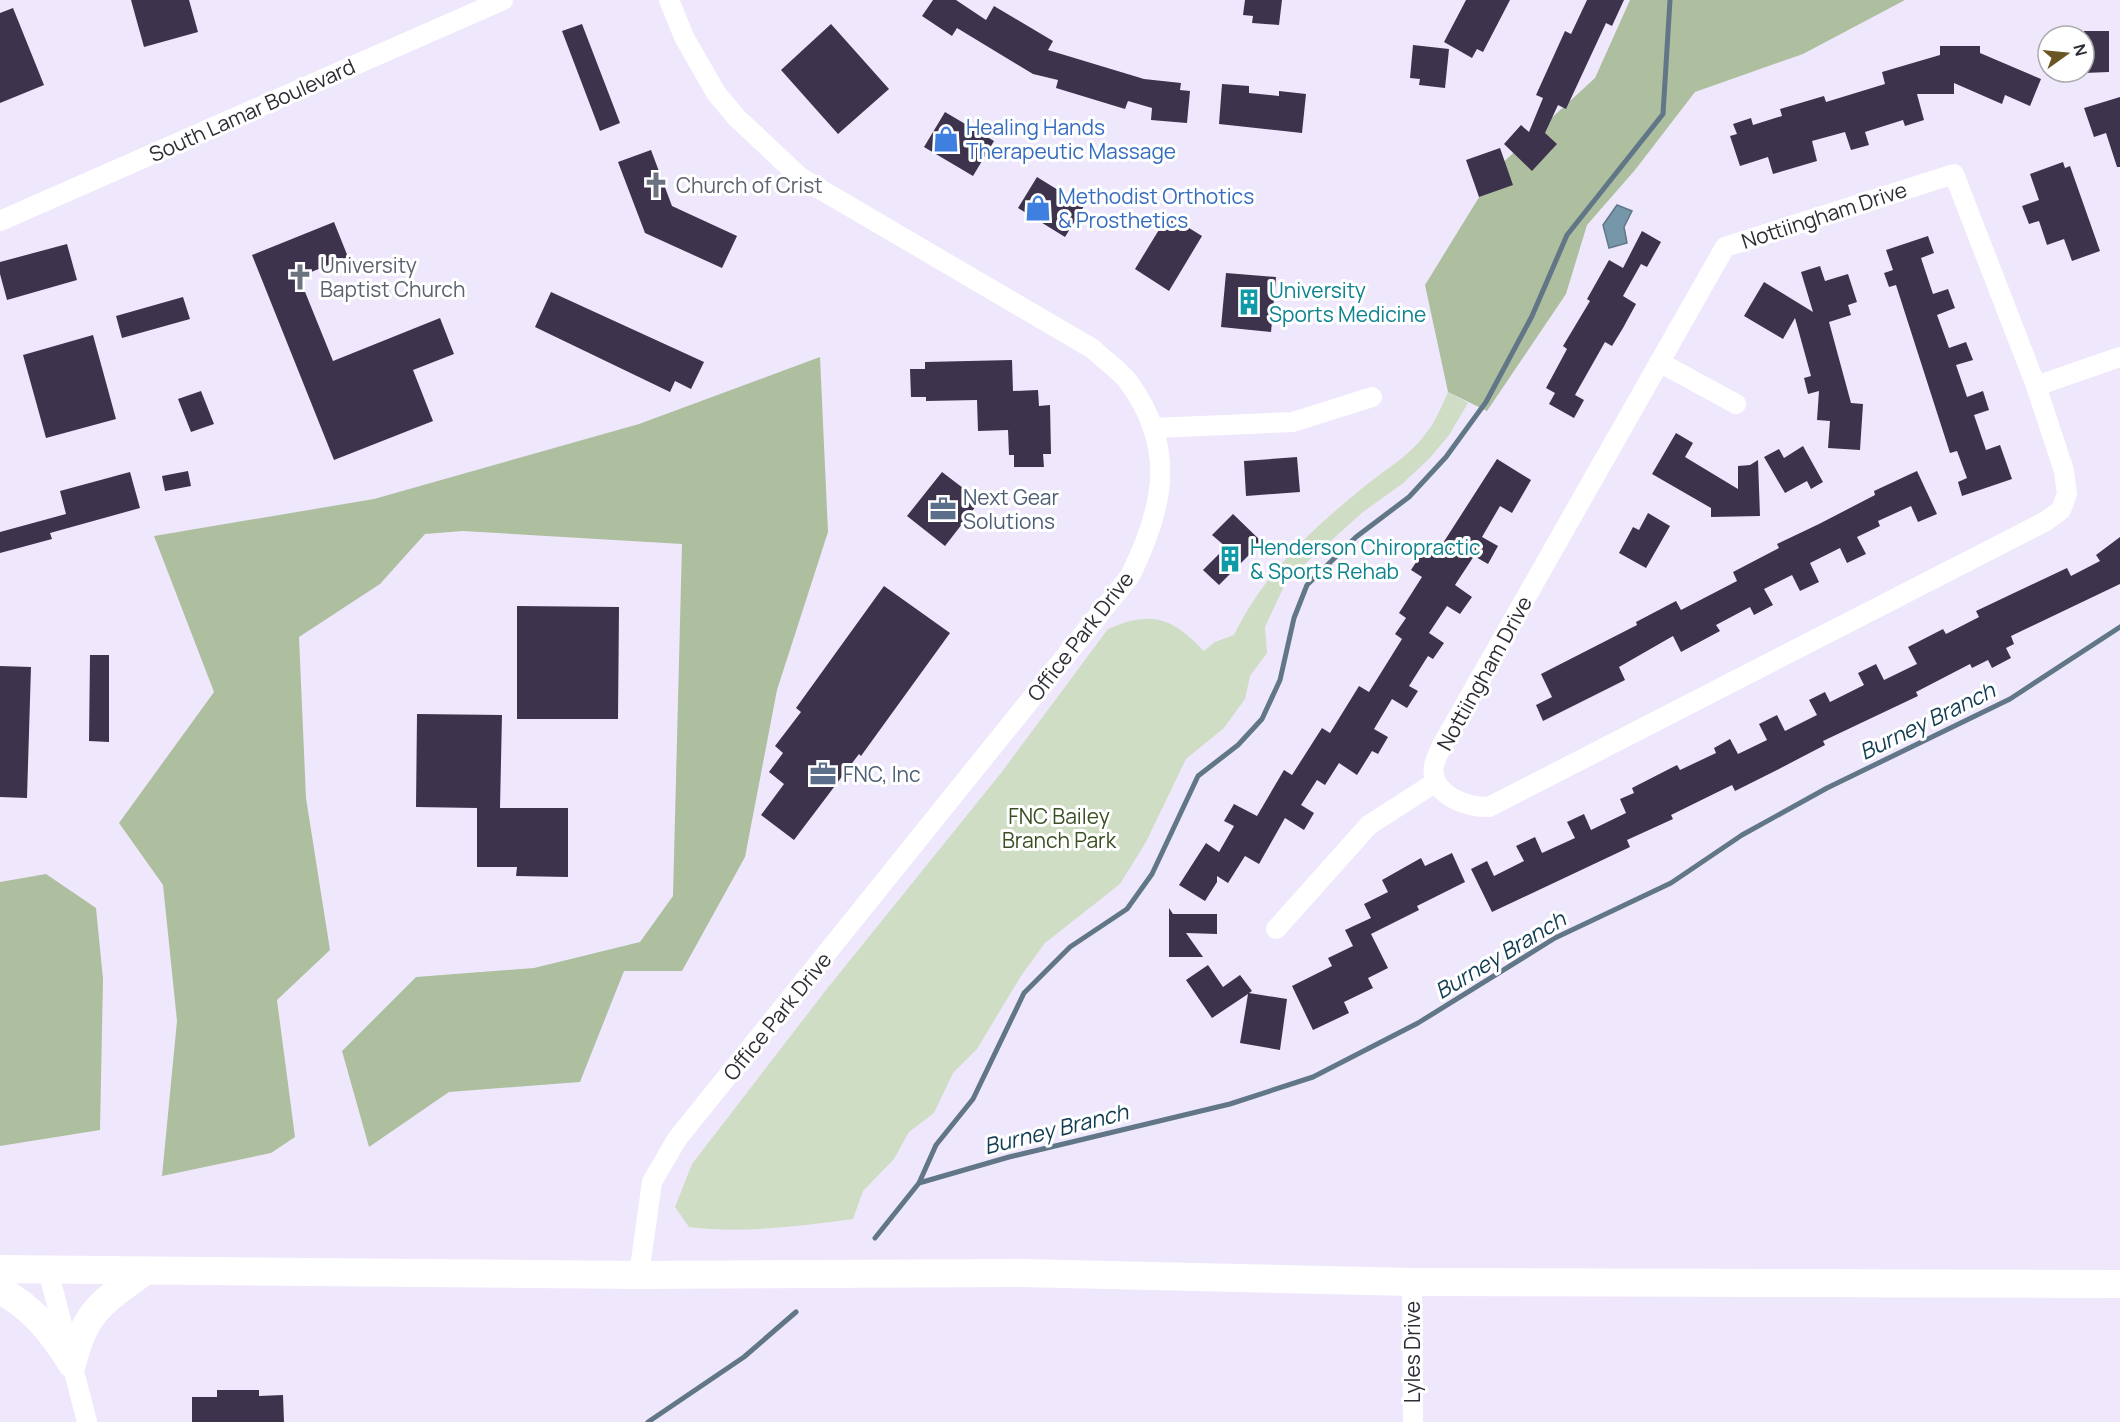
<svg xmlns="http://www.w3.org/2000/svg" width="2120" height="1422" font-family="Manrope,sans-serif">
<style>
.green{fill:#cfddc4}
.forest{fill:#aebfa0}
.water{fill:#7696aa;stroke:#617687;stroke-width:1.5}
.lines{fill:none;stroke-linecap:round;stroke-linejoin:round}
.stream{stroke:#617687;stroke-width:5}
.building{fill:#3e334d}
.minor{stroke:#fff;stroke-width:20}
.highway{stroke:#fff;stroke-width:28}
.labels{text-anchor:middle;dominant-baseline:central;stroke-width:6;stroke-linejoin:round;paint-order:stroke}
.street-label{font-size:21px;fill:#2f2c35;stroke:#fff}
.shop-label{font-size:21px;fill:#366cbe;stroke:#fff;text-anchor:start}
.worship-label{font-size:21px;fill:#5b616d;stroke:#fff;text-anchor:start}
.culture-label{font-size:21px;fill:#0d838f;stroke:#fff;text-anchor:start}
.service-label{font-size:21px;fill:#4e5e75;stroke:#fff;text-anchor:start}
.park-label{font-size:21px;fill:#384f21;stroke:#fff}
.water-label{font-size:22px;font-style:italic;fill:#103c53;stroke:#fff}
</style>
<rect width="100%" height="100%" fill="#efe8fd"/>
<path class="green" d="M1448 392 1468 403 1449 435 1430 458 1402 484 1363 512 1287 580 1265 627 1267 653 1250 676 1245 699 1224 728 1186 759 1146 842 1120 884 1045 943 1021 976 977 1049 953 1073 934 1113 909 1132 894 1159 863 1191 853 1219C799 1226 742 1234 689 1227L675 1207 692 1164 826 990 1001 773 1108 629C1151 610 1172 617 1204 651L1215 642 1234 635C1265 572 1311 530 1365 486 1387 468 1411 455 1427 432 1436 421 1442 405 1448 392Z"/>
<path class="forest" d="M1630 0H1905L1803 54 1695 92 1635 170 1587 225 1566 294 1487 411 1448 392 1425 285 1497 168 1595 78Z
M820 357 828 532 777 690 745 857 682 971H624L580 1082 449 1092 369 1147 342 1051 416 977 534 968 640 942 673 896 682 544 463 531 425 534 380 584 299 637 306 798 330 950 277 1000 295 1137 271 1153 162 1176 177 1021 163 885 119 823 214 692 154 536 374 499 639 424Z
M46 874 96 908 103 979 100 1130 0 1146V882Z"/>
<path class="water" d="M1617 205 1632 211 1624 227 1627 243 1609 248 1603 225Z"/>
<g class="lines">
<path class="stream" d="M919 1183 1009 1157 1230 1104 1313 1077 1418 1023 1555 938 1671 883 1742 835 1827 788 2010 699 2120 627
M875 1238 919 1183 936 1145 973 1099 1024 993 1070 947 1127 909 1152 874 1198 776 1238 745 1262 719 1280 680 1294 618 1307 585 1356 537 1409 497 1446 457 1486 402 1532 316 1567 235 1663 114 1670 0
M648 1422 744 1357 796 1312"/>
</g>
<path class="building" d="M131 0H189L198 32 144 47Z
M933 0H956L986 20 994 6 1053 41 1048 50 1144 79 1181 83 1180 90 1190 91 1187 123 1151 120 1152 108 1128 101 1125 109 1056 88 1058 80 1033 74 957 28 952 36 922 16Z
M1245 0H1282L1279 25 1252 23 1253 16 1243 15Z
M1466 0H1510L1483 52 1477 49 1472 58 1444 42Z
M1587 0H1624L1612 26 1606 23 1566 109 1558 105 1545 133 1557 144 1532 171 1504 144 1521 125 1529 132 1543 98 1536 95 1565 31 1571 34Z
M13 8 44 85 0 103V13Z
M582 24 620 123 600 131 562 31Z
M831 24 889 89 838 134 781 70Z
M2084 31H2109V72L2084 73Z
M1413 45 1449 49 1445 88 1419 85 1420 79 1410 78Z
M1940 46H1980V53L2041 79 2030 106 2005 95 2002 104 1954 83V94H1917L1924 120 1905 126 1903 120 1865 132 1869 145 1851 150 1845 132 1812 141 1817 161 1773 174 1768 157 1740 166 1730 136 1737 134 1733 124 1751 118 1753 125 1782 116 1780 109 1824 96 1826 102 1885 84 1882 72 1940 55Z
M1222 84 1249 86V93L1279 96V91L1306 94 1302 133 1219 124Z
M2120 97V167H2117L2106 133 2094 137 2084 108Z
M945 112 994 141 973 176 924 147Z
M1500 148 1513 185 1479 197 1466 160Z
M651 150 672 206 737 236 722 268 645 233 618 162Z
M2063 162 2065 168 2070 166 2100 251 2072 261 2064 239 2047 245 2039 221 2029 224 2022 206 2039 200 2030 174Z
M1037 177 1084 206 1065 237 1018 208Z
M1168 215 1202 236 1169 291 1135 269Z
M334 222 348 257 299 277 333 361 440 318 454 354 413 370 433 421 334 460 252 255Z
M1642 231 1661 242 1647 267 1641 264 1623 296 1636 304 1623 328 1612 346 1605 342 1575 395 1584 400 1574 418 1549 404 1555 393 1546 388 1567 349 1563 346 1590 301 1587 299 1609 260 1623 268Z
M1928 236 1934 253 1921 258 1933 294 1948 289 1955 308 1937 315 1949 348 1966 342 1973 360 1956 365 1967 397 1983 391 1989 410 1974 415 1986 450 2000 445 2012 479 1962 496 1958 482 1967 478 1957 451 1950 453 1896 285 1889 287 1884 273 1893 270 1886 250Z
M67 244 77 280 7 300 0 274V262Z
M1820 266 1825 281 1848 274 1857 302 1848 305 1851 315 1829 322 1851 403 1863 404 1860 450 1828 448 1830 421 1817 420 1819 391 1808 394 1804 378 1811 376 1795 318 1783 339 1744 316 1764 282 1813 312 1801 272Z
M1226 273 1276 277 1271 332 1221 327Z
M551 292 704 362 691 389 675 381 670 392 535 327Z
M183 297 190 319 122 338 116 316Z
M93 335 116 419 46 438 23 355Z
M1012 360 1013 391 1038 390 1039 406 1050 405 1051 454H1043L1044 467H1014V455H1009L1008 430 978 431 977 400 926 401V397H911L910 369H925V362Z
M201 391 214 424 191 432 178 399Z
M1676 433 1693 443 1685 457 1738 489V466L1750 465 1758 460 1760 516 1711 517V508L1652 474Z
M1803 446 1823 482 1811 489 1807 481 1785 493 1764 457 1779 449 1784 458Z
M1297 457 1300 492 1246 496 1244 461Z
M1497 459 1531 480 1512 513 1500 506 1482 537 1498 546 1488 564 1474 556 1455 585 1472 597 1460 614 1447 606 1429 633 1444 643 1433 659 1428 656 1409 686 1418 691 1407 708 1392 699 1374 729 1388 737 1378 754 1372 751 1357 775 1339 763 1325 785 1317 780 1301 805 1314 813 1304 830 1285 818 1259 864 1245 856 1228 883 1217 876V882L1205 901 1179 885 1206 843 1219 852 1234 826 1224 821 1234 804 1257 816 1284 770 1292 775 1322 728 1330 733 1359 686 1369 692 1402 639 1395 634 1406 618 1399 613 1422 577 1411 570 1426 547 1436 554Z
M188 471 191 486 165 491 162 476Z
M1917 471 1937 514 1918 522 1911 506 1878 521 1880 526 1857 537 1866 554 1847 563 1840 548 1810 563 1819 582 1800 591 1792 575 1764 589 1773 605 1754 615 1750 607 1716 625 1720 631 1681 652 1673 636 1619 667 1625 680 1543 721 1536 705 1552 697 1541 674 1637 625 1636 622 1676 601 1681 610 1737 581 1733 572 1779 548 1777 544 1819 524 1875 495 1874 491Z
M130 472 140 508 50 533 52 539 0 553V532L66 514 60 491Z
M942 472 980 501 945 546 907 516Z
M1648 513 1670 526 1646 568 1619 553 1633 527 1639 530Z
M1233 514 1262 542 1219 585 1203 570 1226 547 1212 535Z
M2120 537V584L2011 636 2014 644 2006 648 2011 658 1992 668 1988 660 1972 668 1970 664 1916 692 1918 696 1823 741 1825 745 1775 771 1735 791 1732 785 1671 815 1673 819 1627 840 1630 847 1492 912 1471 869 1487 861 1494 876 1524 861 1516 846 1535 837 1542 853 1575 838 1567 822 1584 814 1591 830 1626 813 1620 799 1634 793 1632 788 1677 765 1680 770 1716 753 1714 748 1730 739 1738 754 1767 740 1759 724 1777 715 1785 731 1817 715 1809 700 1825 692 1830 702 1864 685 1858 673 1876 664 1884 680 1917 664 1908 647 1943 629 1946 634 1979 617 1976 611 2067 568 2071 576 2100 561 2096 555Z
M884 586 950 633 861 756 859 754 794 840 761 815 784 784 769 772 783 753 775 746 801 712 796 708Z
M517 606 619 607 618 719H517Z
M90 655H109V742L89 741Z
M0 666 31 667 27 798 0 797Z
M417 714 502 715 500 808H568V877L516 876 517 867H477V808L416 807Z
M1452 853 1465 882 1417 906 1419 910 1371 934 1388 968 1368 978 1373 988 1344 1002 1349 1013 1313 1030 1292 986 1332 966 1328 958 1353 946 1345 930 1371 918 1364 904 1388 892 1382 880 1421 858 1425 866Z
M1169 908 1173 914H1217V934L1186 933 1203 957H1169Z
M1208 965 1223 987 1240 975 1252 991 1249 993 1287 999 1280 1050 1240 1043 1248 994 1212 1018 1186 980Z
M217 1390H259V1396L283 1395 284 1422H192V1397H217Z"/>
<g class="lines">
<path class="minor" d="M1954 174 2036 386 2064 471 2067 494 2061 510 2046 521 1489 807C1467 808 1429 794 1434 766 1435 760 1439 753 1441 747L1725 247Z
M0 221 503 0
M1659 362 1736 404
M2036 386 2120 357
M1153 428 1293 422 1372 397
M1276 929 1369 825 1436 782
M48 1270 87 1422
M639 1275 652 1182 677 1139 1130 576C1163 509 1177 450 1130 384 1121 371 1104 360 1093 349L801 178 737 118 716 93 684 37 669 0
M1412 1282 1413 1422"/>
<path class="highway" d="M0 1269 639 1275 1021 1273 1412 1282 2120 1284
M0 1290C33 1308 52 1332 72 1364
M72 1364C86 1309 102 1303 145 1271"/>
</g>
<defs>
<g id="shop-bare" transform="scale(2.07)"><path d="M-5-2.5h2.3a2.7 3.5 0 0 1 5.4 0H5L5.5 6h-11ZM-1.5-2.5h3a1.5 2.3 0 0 0-3 0Z" fill="#3f7fe0" stroke="#fff" stroke-width="2.5" paint-order="stroke"/></g>
<g id="church-bare" transform="scale(2.07)"><path d="M-1.2-6h2.4v3.5h3.3v2.4h-3.3V6h-2.4V-.1h-3.3v-2.4h3.3Z" fill="#6b7280" stroke="#fff" stroke-width="2.5" paint-order="stroke"/></g>
<g id="building-bare" transform="scale(2.07)"><path d="M-4-6H4V6H1V3H-1V6H-4ZM-2.5-4.3h1.7v1.8h-1.7ZM.8-4.3h1.7v1.8H.8ZM-2.5-1h1.7V.8h-1.7ZM.8-1h1.7V.8H.8Z" fill="#0f9aa8" stroke="#fff" stroke-width="2.5" paint-order="stroke"/></g>
<g id="office-bare" transform="scale(2.07)"><path d="M-6-3h4V-5.5h4V-3h4V5H-6ZM-1-4.5V-3h2v-1.5ZM-6 0V1H6V0Z" fill="#5c6f8a" stroke="#fff" stroke-width="2.5" paint-order="stroke"/></g>
</defs>
<g fill-rule="evenodd">
<use href="#shop-bare" x="946" y="139"/>
<use href="#church-bare" x="656" y="185"/>
<use href="#shop-bare" x="1038" y="208"/>
<use href="#church-bare" x="300" y="277"/>
<use href="#building-bare" x="1249" y="302"/>
<use href="#office-bare" x="943" y="509"/>
<use href="#building-bare" x="1230" y="559"/>
<use href="#office-bare" x="823" y="774"/>
</g>
<g class="labels">
<g class="street-label">
<text transform="translate(252 110) rotate(-24)">South Lamar Boulevard</text>
<text transform="translate(1824 215) rotate(-18)">Nottiingham Drive</text>
<text transform="translate(1080 636) rotate(-52)">Office Park Drive</text>
<text transform="translate(1484 673) rotate(-61)">Nottiingham Drive</text>
<text transform="translate(777 1016) rotate(-51)">Office Park Drive</text>
<text transform="translate(1412 1352) rotate(-90)">Lyles Drive</text>
</g>
<g class="shop-label">
<text x="966" y="127">Healing Hands<tspan x="966" dy="24">Therapeutic Massage</tspan></text>
<text x="1058" y="196">Methodist Orthotics<tspan x="1058" dy="24">&amp; Prosthetics</tspan></text>
</g>
<g class="worship-label">
<text x="676" y="185">Church of Crist</text>
<text x="320" y="265">University<tspan x="320" dy="24">Baptist Church</tspan></text>
</g>
<g class="culture-label">
<text x="1269" y="290">University<tspan x="1269" dy="24">Sports Medicine</tspan></text>
<text x="1250" y="547">Henderson Chiropractic<tspan x="1250" dy="24">&amp; Sports Rehab</tspan></text>
</g>
<g class="service-label">
<text x="963" y="497">Next Gear<tspan x="963" dy="24">Solutions</tspan></text>
<text x="843" y="774">FNC, Inc</text>
</g>
<g class="park-label">
<text x="1059" y="816">FNC Bailey<tspan x="1059" dy="24">Branch Park</tspan></text>
</g>
<g class="water-label">
<text transform="translate(1927 721) rotate(-26)">Burney Branch</text>
<text transform="translate(1500 955) rotate(-31)">Burney Branch</text>
<text transform="translate(1056 1129) rotate(-14)">Burney Branch</text>
</g>
</g>
<g transform="translate(2066 54) rotate(75)"><circle r="28" fill="#ffffff" stroke="#acabae" stroke-width="1.5"/>
<path d="M0-4.5L10 22L0 15L-10 22Z" fill="#6a5524"/>
<text y="-9" font-size="16" font-weight="bold" text-anchor="middle" fill="#2f2c35">N</text>
</g>
</svg>
